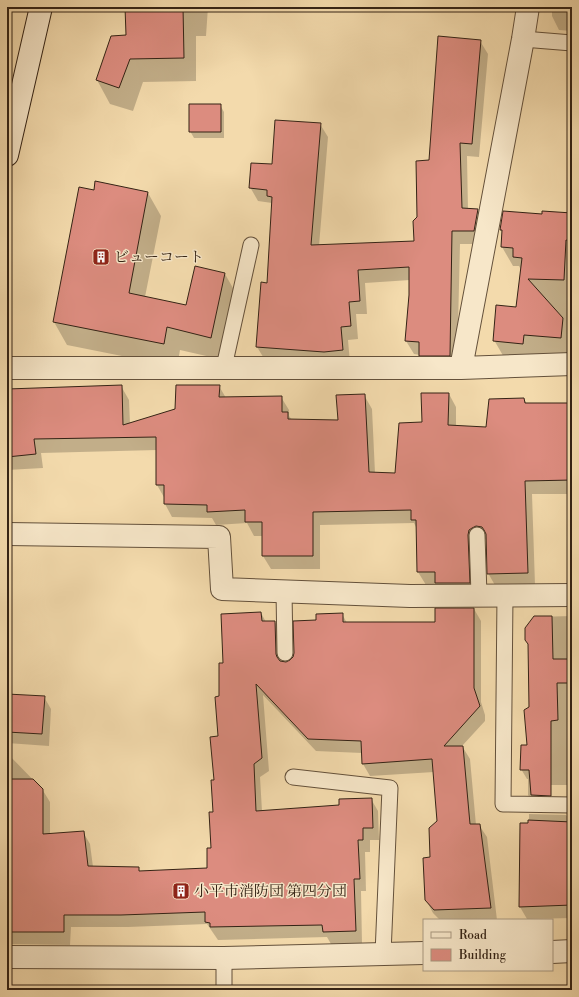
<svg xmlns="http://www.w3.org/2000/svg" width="579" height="997" font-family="'Libre Bodoni','Noto Serif JP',serif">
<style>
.shadow{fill:#0003}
.building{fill:#dc8c7f;stroke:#342315}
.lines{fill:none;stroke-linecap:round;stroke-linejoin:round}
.service-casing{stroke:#64513b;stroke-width:17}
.minor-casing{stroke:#64513b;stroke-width:24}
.secondary-casing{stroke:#342315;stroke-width:24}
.service{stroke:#f7e7c9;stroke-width:15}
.minor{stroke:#f7e7c9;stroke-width:22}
.secondary{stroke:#f7e7c9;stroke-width:22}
.labels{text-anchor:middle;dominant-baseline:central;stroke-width:3;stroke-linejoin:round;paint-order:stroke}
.poi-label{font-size:15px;fill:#342315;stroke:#f7e7c9;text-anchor:start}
</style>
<rect width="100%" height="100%" fill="#f3daac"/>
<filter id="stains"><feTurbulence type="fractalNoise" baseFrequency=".005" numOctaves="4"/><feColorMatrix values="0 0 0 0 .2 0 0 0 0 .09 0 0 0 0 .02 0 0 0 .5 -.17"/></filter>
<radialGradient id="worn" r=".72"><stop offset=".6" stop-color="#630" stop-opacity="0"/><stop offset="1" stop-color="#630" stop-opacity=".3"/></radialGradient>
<path class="shadow" d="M126 7H208L206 36H196V81L143 82 133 111 110 104 97 80 112 37 127 36Z
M453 7H499L498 12Z
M552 7H572V31L559 30 552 16Z
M480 41 488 54 479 157 467 156 468 210H478L485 224 481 244H460L457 368H428L420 355 414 354 406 341 410 280 365 283 367 314H356L358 339 348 340 350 363 265 360 257 347 268 284 273 205 272 203 258 201 250 187 273 165 320 124 328 137 319 246 415 241 418 217 429 161Z
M220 105 224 112V138H194L190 131Z
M94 191 148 193 161 216 145 297 187 306 196 267 225 274 238 297 224 360 180 350 177 367 67 345 54 322Z
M504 213 543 216 572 214V357L534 354 533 363 505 359 494 340 517 309 521 270 519 266H513L502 247 503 234 501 230Z
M121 386 129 400 130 424 176 409 219 386 226 398 281 397 289 410V416L292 420 339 421 364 395 372 409 375 473 396 474 423 423 449 394 456 407V426L487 428 524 399 527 404H572V494H532L535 585 496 587 488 573 487 540 484 539 477 596 426 585 418 572 417 529 414 523 320 525V569H271L263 556V536H254L247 523 216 525 212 518 172 517 165 504V499L157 485V450L41 453 43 468 7 470V390Z
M474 609 481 621V702L485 715V721L462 746 470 759 476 825H479L487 837 497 920H440L433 913 426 900 431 858 438 822 434 772 370 776 363 764 362 753 316 751 263 695 269 771 260 777 262 811 340 806 371 799 378 811 379 840H370V852H365L366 891H361L362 943 331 944 327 937 218 940 207 924 128 927H71L70 945 7 944V753L42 789 50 802V834L83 832 90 844 93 867 138 868 140 872 208 869 212 849 215 781 219 737 220 697 224 664 261 613 266 622H275L282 634 283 662 286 663 290 661 318 621 342 614 347 623H436Z
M572 616V785H541L550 796 555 805 534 804 528 795V779H527L521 769 528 746 534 617Z
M7 695 44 697 51 709 49 746 7 743Z
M529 814 566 815 572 822V918L527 919 520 907 529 824Z
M73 985 75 990H15V986Z"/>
<path class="building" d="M125 7H183L184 58 130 59 119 88 96 80 111 36 126 35Z
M438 36 481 40 472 144 460 143 462 208 478 209 474 231H452L450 356H419V342L405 341 409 295V267L358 270 360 301 349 302 351 326 341 327 343 350 324 352 256 347 261 282 267 283 272 197 267 196V190L249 188 251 163 272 164 275 120 321 123 311 245 414 241 413 221 417 217 416 161 429 160Z
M189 104H221V132H189Z
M95 181 148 192 129 293 186 305 195 266 225 273 211 338 167 327 164 344 53 322 79 187 94 190Z
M503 211 542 214V211L572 213V241L566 240 564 280 528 279 563 318 561 338 524 335 523 344 493 341 496 305 516 307 522 258 513 257V248L501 247 502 230H500Z
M122 385 123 425 175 409 176 385H220L219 397 282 396V412H288V419L338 420 336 395 365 394 369 472 395 473 399 423 422 422 421 393H449L448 425 486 427 489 399 524 398 525 403H568V412H572V480L525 481 528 573 487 574 486 534 484 530 482 527 476 526 472 528 469 530 468 535 470 583H435V572H417L416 520H411V510L313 512V556H262V522H245V510L207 512V505L164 504V485H156V437L34 439 36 454 7 457V389Z
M435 608H474V688L480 706 444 746H463L470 824H480L491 908 434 910 425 900 423 858 430 857 429 828 437 821 432 759 362 764 361 741 308 739 256 684 262 758 254 764 256 811 339 805V799L372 798 373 828H363V840H358L360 879H354L356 931 323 932 322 925 210 927V923L205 922V912L121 915H64V932H7V779H33L43 789V834L84 831 88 866 139 867V871L207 868V848H211L209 812H213L211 780H214L210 737 218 736 215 697 219 696V663H223L221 614 261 612 262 621H275L276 654 277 657 280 661 286 662 290 660 293 657 294 653 293 621 316 620V614L343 613V622H435Z
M534 616H552L553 659H572V683H557L558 720 551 721V796L531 795 529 770H520L521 745H527L524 710 529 707 528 644 525 640V628Z
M7 694 45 696 42 734 7 732Z
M528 820 572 822V905L519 907 520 823H528Z"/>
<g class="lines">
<g class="service-casing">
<path id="service" d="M523 39 572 43
M224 367 251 245
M477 535 479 595
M284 591 285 653
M505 595 503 804 572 805
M293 777 390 788 383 954
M224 958V990"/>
</g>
<g class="minor-casing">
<path id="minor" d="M7 368H461L572 364
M461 368 523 39 528 7
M7 534 219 537 222 589 410 596 572 595
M552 952 572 951
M7 957 224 958 424 953"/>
</g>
<g class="secondary-casing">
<path id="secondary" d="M7 155 41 7"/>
</g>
<use href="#service" class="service"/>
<use href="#minor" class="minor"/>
<use href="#secondary" class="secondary"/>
</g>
<defs>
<g id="building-square" transform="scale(0.9)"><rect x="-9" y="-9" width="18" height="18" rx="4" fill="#8f2418" stroke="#f7e7c9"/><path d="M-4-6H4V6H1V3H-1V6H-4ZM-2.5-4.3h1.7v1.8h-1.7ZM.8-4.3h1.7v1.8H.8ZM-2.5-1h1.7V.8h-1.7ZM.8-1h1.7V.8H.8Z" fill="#fff"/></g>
</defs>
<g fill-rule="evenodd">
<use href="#building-square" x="101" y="257"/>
<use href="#building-square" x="181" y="891"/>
</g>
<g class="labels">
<g class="poi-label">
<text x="114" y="257">ビューコート</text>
<text x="194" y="891">小平市消防団 第四分団</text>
</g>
</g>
<rect width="579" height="997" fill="none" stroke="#f3daac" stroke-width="24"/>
<rect x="8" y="8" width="563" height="981" fill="none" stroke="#342315" stroke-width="2"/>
<rect x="12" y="12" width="555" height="973" fill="none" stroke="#342315"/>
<rect x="423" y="919" width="130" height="52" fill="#f7e7c9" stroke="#a99981"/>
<rect x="431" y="932" width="20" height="6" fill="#f7e7c9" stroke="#a99981"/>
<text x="459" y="939" font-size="12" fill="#342315">Road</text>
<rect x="431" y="949" width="20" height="12" fill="#dc8c7f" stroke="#a99981"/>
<text x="459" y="959" font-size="12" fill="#342315">Building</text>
<rect width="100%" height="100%" filter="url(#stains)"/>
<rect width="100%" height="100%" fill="url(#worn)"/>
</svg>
